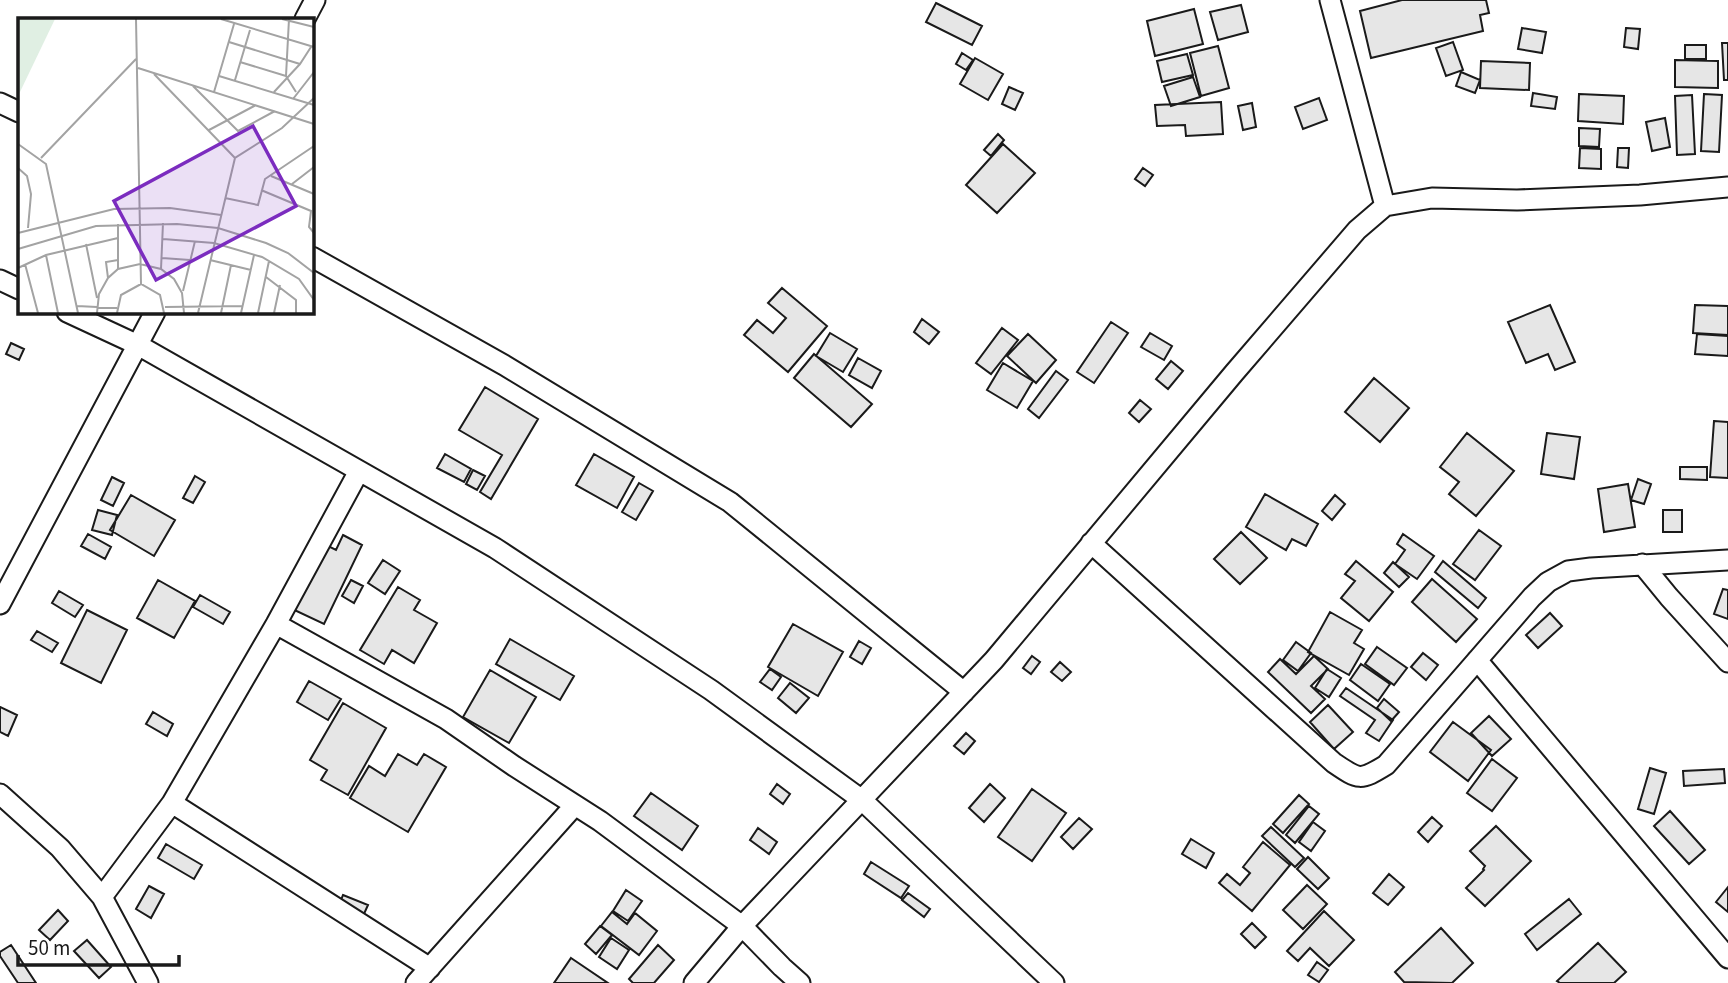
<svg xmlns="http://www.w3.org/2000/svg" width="1728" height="983" font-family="'Source Sans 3',sans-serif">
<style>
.building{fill:#e6e6e6;stroke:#1a1a1a;stroke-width:2}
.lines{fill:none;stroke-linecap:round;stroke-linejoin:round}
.street-casing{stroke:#1a1a1a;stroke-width:23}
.street{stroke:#fff;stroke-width:19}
.inset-road{fill:none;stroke:#a3a3a3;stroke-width:2}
.view{fill:#7b2cbf;fill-opacity:0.15;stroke:#7b2cbf;stroke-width:3.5}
.inset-edge{fill:none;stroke:#1a1a1a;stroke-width:3.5}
</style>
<rect width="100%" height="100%" fill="#fff"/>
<path class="building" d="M1402 0H1486L1489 13 1480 15 1483 31 1371 58 1360 11Z
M936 3 982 26 972 45 926 22Z
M1241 5 1248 32 1218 40 1210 12Z
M1194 9 1203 44 1155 56 1147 21Z
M1522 28 1546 32 1542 53 1518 49Z
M1626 28 1640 29 1638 49 1624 47Z
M1453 42 1463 70 1446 76 1436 48Z
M1722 43H1728V80H1724Z
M1685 45H1706V59H1685Z
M1218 46 1229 88 1201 96 1190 53Z
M962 53 973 60 966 70 956 64Z
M1187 54 1193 75 1162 82 1157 61Z
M975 58 1003 74 988 100 960 84Z
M1675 60 1718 61V88L1675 87Z
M1481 61 1530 63 1529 90 1480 88Z
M1461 72 1480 80 1475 93 1456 86Z
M1193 77 1200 97 1171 106 1164 86Z
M1009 87 1023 93 1015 110 1002 104Z
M1533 93 1557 97 1555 109 1531 106Z
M1579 94 1624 96 1623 124 1578 121Z
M1704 94 1722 95 1719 152 1701 151Z
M1692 95 1695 154 1677 155 1675 96Z
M1319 98 1327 120 1303 129 1295 107Z
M1221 102 1223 134 1186 136 1185 125 1157 126 1155 105Z
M1252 103 1256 127 1243 130 1238 106Z
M1665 118 1670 147 1652 151 1646 122Z
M1579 128 1600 129 1599 147 1579 146Z
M998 134 1004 140 991 156 984 150Z
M1003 144 1035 173 997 213 966 185Z
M1580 148 1601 149V169L1579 168Z
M1618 148H1629L1628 168 1617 167Z
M1143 168 1153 175 1145 186 1135 179Z
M782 288 827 326 788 372 744 335 757 320 773 333 786 318 768 303Z
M1550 305 1575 362 1555 370 1548 354 1526 363 1508 322Z
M1695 305 1728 306V335L1693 333Z
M922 319 939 332 929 344 914 332Z
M1111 322 1128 333 1094 383 1077 372Z
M1002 328 1018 340 991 374 976 363Z
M830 333 857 349 843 372 816 356Z
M1150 333 1172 346 1164 360 1141 347Z
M1028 334 1056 360 1036 383 1007 356Z
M1697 334 1728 336V356L1695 354Z
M11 343 24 349 19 360 6 354Z
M814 354 872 404 851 427 794 378Z
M858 358 881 371 872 388 849 375Z
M1171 361 1183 371 1168 389 1156 379Z
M1003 363 1033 381 1017 408 987 390Z
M1056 371 1068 380 1039 418 1028 409Z
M1374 378 1409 408 1380 442 1345 412Z
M485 387 538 419 491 499 480 492 502 455 459 430Z
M1140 400 1151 409 1139 422 1129 413Z
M1714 421 1728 422V478L1710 477Z
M1467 433 1514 471 1476 516 1449 494 1459 482 1440 467Z
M1547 433 1580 437 1574 479 1541 474Z
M445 454 471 469 464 482 437 468Z
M594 454 634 477 617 508 576 485Z
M1680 467H1707V480L1680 479Z
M473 470 485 476 477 490 466 484Z
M195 476 205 482 193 503 183 498Z
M112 477 124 483 113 506 101 500Z
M1638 479 1651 484 1644 504 1631 500Z
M639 483 653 491 636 520 622 512Z
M1628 484 1635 527 1604 532 1598 489Z
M1265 494 1318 524 1306 546 1292 539 1286 550 1246 527Z
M131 495 175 520 154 556 110 530Z
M1335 495 1345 504 1332 520 1322 511Z
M98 510 117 515 112 535 92 530Z
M1663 510H1682V532H1663Z
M1479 530 1501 546 1475 580 1453 564Z
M1241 532 1267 558 1240 584 1214 559Z
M88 534 111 547 105 559 81 546Z
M1403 534 1434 556 1417 579 1395 564 1405 550 1397 544Z
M343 535 362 545 324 624 288 607 320 542 336 550Z
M383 560 400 571 385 594 368 583Z
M1356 561 1393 592 1369 621 1341 598 1355 581 1345 574Z
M1443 561 1486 598 1478 608 1435 572Z
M1393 562 1409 577 1399 587 1384 573Z
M1432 579 1477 619 1456 642 1412 602Z
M158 580 195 601 174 638 137 618Z
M351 580 363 586 354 603 342 596Z
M398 587 420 600 414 610 437 623 414 663 392 650 384 664 360 650Z
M1723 589 1728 590V619L1714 614Z
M59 591 83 605 75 617 52 603Z
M200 595 230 612 223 624 193 607Z
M87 610 127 630 101 683 61 663Z
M1330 612 1362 630 1354 643 1364 649 1349 675 1308 652Z
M1550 613 1562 626 1538 648 1526 635Z
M793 624 843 652 818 696 768 667Z
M37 631 58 643 52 652 31 640Z
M510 639 574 676 560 700 496 664Z
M859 641 871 648 862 664 850 657Z
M1296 642 1311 653 1298 671 1283 660Z
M1377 647 1407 668 1394 685 1365 664Z
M1423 653 1438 665 1426 680 1411 667Z
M1032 656 1040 662 1031 674 1023 668Z
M1314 656 1328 669 1311 686 1325 699 1311 713 1268 672 1280 659 1296 674Z
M1060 662 1071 672 1062 681 1051 672Z
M1361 664 1390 684 1378 701 1350 680Z
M770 669 781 677 772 690 760 682Z
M1327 669 1341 678 1329 697 1315 688Z
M490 670 536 697 509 743 463 717Z
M309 681 341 699 328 720 297 702Z
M790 683 809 698 796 713 778 698Z
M1346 688 1393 720 1379 741 1366 733 1375 720 1340 696Z
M1384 699 1399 712 1391 721 1377 708Z
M343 703 386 728 348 795 321 780 327 770 310 760Z
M1328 705 1353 732 1334 749 1310 722Z
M0 707 17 715 8 736 0 732Z
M153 712 173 724 167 736 146 724Z
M1489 716 1511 739 1492 756 1471 733Z
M1453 722 1491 750 1468 781 1430 752Z
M966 733 975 741 964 754 954 746Z
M398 754 417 765 424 754 446 767 408 832 350 798 369 766 385 776Z
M1492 759 1517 778 1492 811 1467 793Z
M1650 768 1666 773 1654 814 1638 809Z
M1724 769 1725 783 1684 786 1683 771Z
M777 784 790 794 783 804 770 794Z
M990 784 1005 798 984 822 969 808Z
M1032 789 1066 813 1032 861 998 837Z
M651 793 698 826 682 850 634 816Z
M1299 795 1309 804 1283 833 1273 824Z
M1309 806 1319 814 1295 843 1286 835Z
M1670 811 1705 850 1689 864 1654 826Z
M1432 817 1442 826 1428 842 1418 832Z
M1079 818 1092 829 1073 849 1061 837Z
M1313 822 1325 831 1311 851 1299 842Z
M1496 826 1531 861 1485 906 1466 888 1484 870 1483 869 1485 866 1470 851Z
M1271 827 1304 858 1295 867 1262 836Z
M758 828 777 842 769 854 750 840Z
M1191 839 1214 853 1206 868 1182 854Z
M1263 842 1290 865 1252 911 1219 883 1227 874 1240 885 1250 873 1243 867Z
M166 844 202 865 194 879 158 858Z
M1308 857 1329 878 1318 889 1297 869Z
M871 862 909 886 901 898 864 874Z
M1389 874 1404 887 1388 905 1373 893Z
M1307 885 1327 904 1303 929 1283 910Z
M149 886 164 894 151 918 136 909Z
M1728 887V912L1716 902Z
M626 890 642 901 628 921 613 911Z
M908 893 930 909 924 917 902 900Z
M343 895 368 905 359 925 335 915Z
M1569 899 1581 914 1537 950 1525 934Z
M58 910 68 921 50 940 39 930Z
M1324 911 1354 940 1329 966 1310 948 1298 961 1287 951Z
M612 912 627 924 635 913 657 931 639 955 601 926Z
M1252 923 1266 937 1255 948 1241 934Z
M600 926 612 935 596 954 585 944Z
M1441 928 1473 963 1452 983 1404 982 1395 972Z
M611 938 629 950 617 969 599 957Z
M87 940 111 967 99 978 74 951Z
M1598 943 1626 972 1614 983H1560L1557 981Z
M11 945 36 983H18L0 956V952Z
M658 945 674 960 654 983H633L629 979Z
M571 958 608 983H554Z
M1317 962 1328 970 1319 982 1308 975Z"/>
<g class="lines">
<g class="street-casing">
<path id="street" d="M1330 0 1385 206
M305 19 315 0
M0 103 19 112
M312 257 504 365 730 502 964 692
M0 280 19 289
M67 312 138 345 495 548 711 690 862 800 1054 983
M1091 543 1334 763C1359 780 1360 781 1386 765L1532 597 1548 582 1568 571 1591 568 1728 560
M1642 564 1669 597 1728 662
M0 604 155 312
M276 624 446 719 514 766 600 821 742 926 782 967 800 983
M1477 660 1728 958
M0 794 60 848 102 897 148 983
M172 803 430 968
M102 897 172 803 276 624 359 471
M416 983 575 805
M694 983 742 926 994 660 1234 373 1357 230 1385 206 1432 198 1517 200 1640 195 1728 187"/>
</g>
<use href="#street" class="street"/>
</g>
<g transform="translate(18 18)">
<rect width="296" height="296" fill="#fff"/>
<path d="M0 1H37L1 76 0 75Z" fill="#e0efe3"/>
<path class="inset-road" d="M118 1 123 266M203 1 296 29M264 1 296 9M271 1 268 58 278 74M211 24 282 46 293 29M222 44 268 58M120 50 296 106M136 56 217 140M201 58 296 87M217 62 232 12M175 68 220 113 257 93M196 74 216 6M256 74 282 46M275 81 296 54M191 112 238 87M0 126 28 146 60 295M23 140 118 41M0 150 9 158 13 176 10 210M253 158 296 176M274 166 296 149M243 172 293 193 291 209 296 215M207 180 240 187 247 161 296 128M0 215 96 191 152 190 203 197M145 221 196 225 244 239 281 261 296 282M68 226 79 280M0 231 78 208 159 206 200 210 248 225 270 235 296 255M28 237 40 295M144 240 172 242M192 242 233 252M7 246 20 295M0 250 28 237 100 220M100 251V206M143 251 145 205M248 259 278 282V295M90 260 88 244 100 242M165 273 177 223M59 288 99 290M147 289 225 288M79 295 81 276 90 260 100 251 122 246 143 251 156 261 164 275 166 295M99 295 103 277 123 266 142 277 146 295M180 295 217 140 264 110 296 80M203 295 213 247M223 295 236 237M240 295 251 243M256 295 262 267"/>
<path class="view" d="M235 108 278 188 138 262 96 183Z"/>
<rect width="296" height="296" class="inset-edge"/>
</g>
<path d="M18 955v10h161v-10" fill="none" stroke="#1a1a1a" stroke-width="3.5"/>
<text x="28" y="955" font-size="21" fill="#1a1a1a" stroke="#ffffff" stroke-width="5" paint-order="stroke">50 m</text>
</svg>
